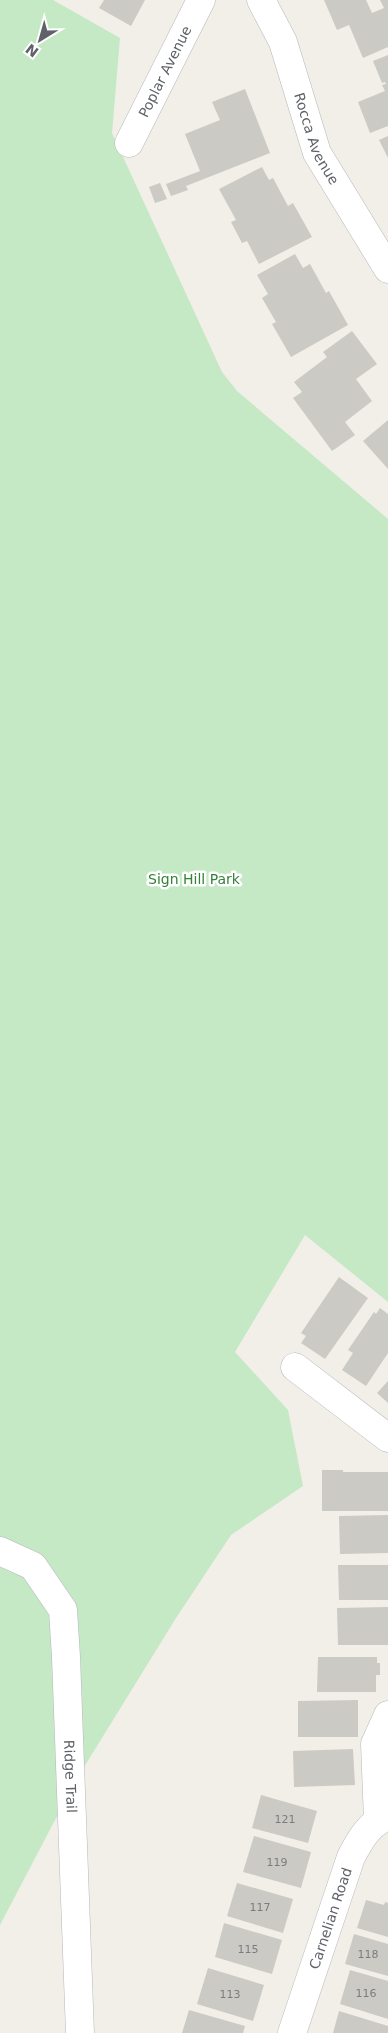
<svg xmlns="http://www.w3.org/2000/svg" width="388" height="2033" font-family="'DejaVu Sans',sans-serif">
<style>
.green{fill:#c5e8c5}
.building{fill:#cccac5}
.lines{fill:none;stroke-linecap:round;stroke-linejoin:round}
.minor-casing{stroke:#b5b8bc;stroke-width:29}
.minor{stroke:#fff;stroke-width:28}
.labels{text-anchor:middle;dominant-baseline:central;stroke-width:5;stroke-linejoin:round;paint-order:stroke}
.number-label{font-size:11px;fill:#7a7d7f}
.street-label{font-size:14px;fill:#5f6368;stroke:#fff}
.park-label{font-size:14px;fill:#348238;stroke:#fff}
</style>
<rect width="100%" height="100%" fill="#f1efe8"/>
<path class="green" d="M0 0H53L120 38 112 133 222 372 237 391 388 519V1302L305 1235 235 1352 288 1410 303 1486 231 1535 176 1618 76 1780 0 1925Z"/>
<path class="building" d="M104 0H145L131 26 99 8Z
M324 0H366L372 13 384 8 380 0H388V47L363 58 349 25 337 30Z
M388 55V126L370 133 358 102 385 91 382 85 386 84 385 82 382 83 373 61Z
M245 89 270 153 186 186 188 190 171 196 166 184 200 171 185 134 220 120 212 102Z
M388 136V158L379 140Z
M262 167 269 180 273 178 288 206 293 203 312 237 259 264 247 241 242 243 231 222 236 220 219 189Z
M160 183 167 199 155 203 149 187Z
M295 254 303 268 310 264 326 293 329 291 348 325 291 357 272 324 276 322 262 298 268 294 257 275Z
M352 331 377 364 356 379 372 401 345 422 355 435 332 451 293 398 302 392 294 382 327 357 323 352Z
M388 420V469L363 441Z
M339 1277 368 1298 325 1359 301 1343 306 1336 301 1333Z
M380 1308 388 1314V1353L366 1386 342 1370 353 1353 348 1350 374 1312 376 1314Z
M388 1381V1403L377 1393Z
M322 1470H343V1472H388V1511H322Z
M388 1515V1553L340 1554 339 1516Z
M338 1565H388V1600H339Z
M388 1607V1645H338L337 1608Z
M318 1657H377V1663H380V1675H376V1692H317Z
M358 1700V1737H298V1701Z
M353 1749 355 1785 294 1787 293 1751Z
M261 1795 317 1811 308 1843 252 1828Z
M254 1836 311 1852 301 1888 243 1872Z
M237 1883 293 1899 283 1933 227 1916Z
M366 1900 384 1905 385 1902 388 1903V1937L357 1928Z
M224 1923 282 1940 272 1974 215 1957Z
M354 1934 388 1944V1976L345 1964Z
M208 1968 264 1985 253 2021 197 2004Z
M350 1970 388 1981V2019L340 2004Z
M189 2010 245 2026 243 2033H182Z
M339 2011 388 2026V2033H333Z"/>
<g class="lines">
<g class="minor-casing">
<g id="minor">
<path id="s1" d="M261 0 283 42 317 153 388 269"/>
<path id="s2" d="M129 143 201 0"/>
<path d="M295 1367 388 1438"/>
<path id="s3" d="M0 1551 33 1566 63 1610 66 1657 80 2033"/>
<path d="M378 1820 375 1744 388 1715"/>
<path id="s4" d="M292 2033 351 1857C360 1840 369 1823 388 1816"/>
</g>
</g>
<use href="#minor" class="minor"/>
</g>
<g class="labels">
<g class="number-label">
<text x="285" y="1819">121</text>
<text x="277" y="1862">119</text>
<text x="260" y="1907">117</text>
<text x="248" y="1949">115</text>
<text x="368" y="1954">118</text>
<text x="366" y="1993">116</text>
<text x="230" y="1994">113</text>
</g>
<g class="street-label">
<text stroke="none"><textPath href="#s2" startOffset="80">Poplar Avenue</textPath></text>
<text stroke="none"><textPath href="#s1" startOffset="150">Rocca Avenue</textPath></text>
<text stroke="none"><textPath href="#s3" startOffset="256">Ridge Trail</textPath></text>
<text stroke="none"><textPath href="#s4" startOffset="121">Carnelian Road</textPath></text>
</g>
<g class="park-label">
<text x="194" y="879">Sign Hill Park</text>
</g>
</g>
<g transform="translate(40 40) rotate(217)" stroke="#ffffff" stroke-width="4" paint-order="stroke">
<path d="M0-4L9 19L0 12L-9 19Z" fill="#5f6368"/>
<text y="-8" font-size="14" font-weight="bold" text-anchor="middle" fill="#5f6368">N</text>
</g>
</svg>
